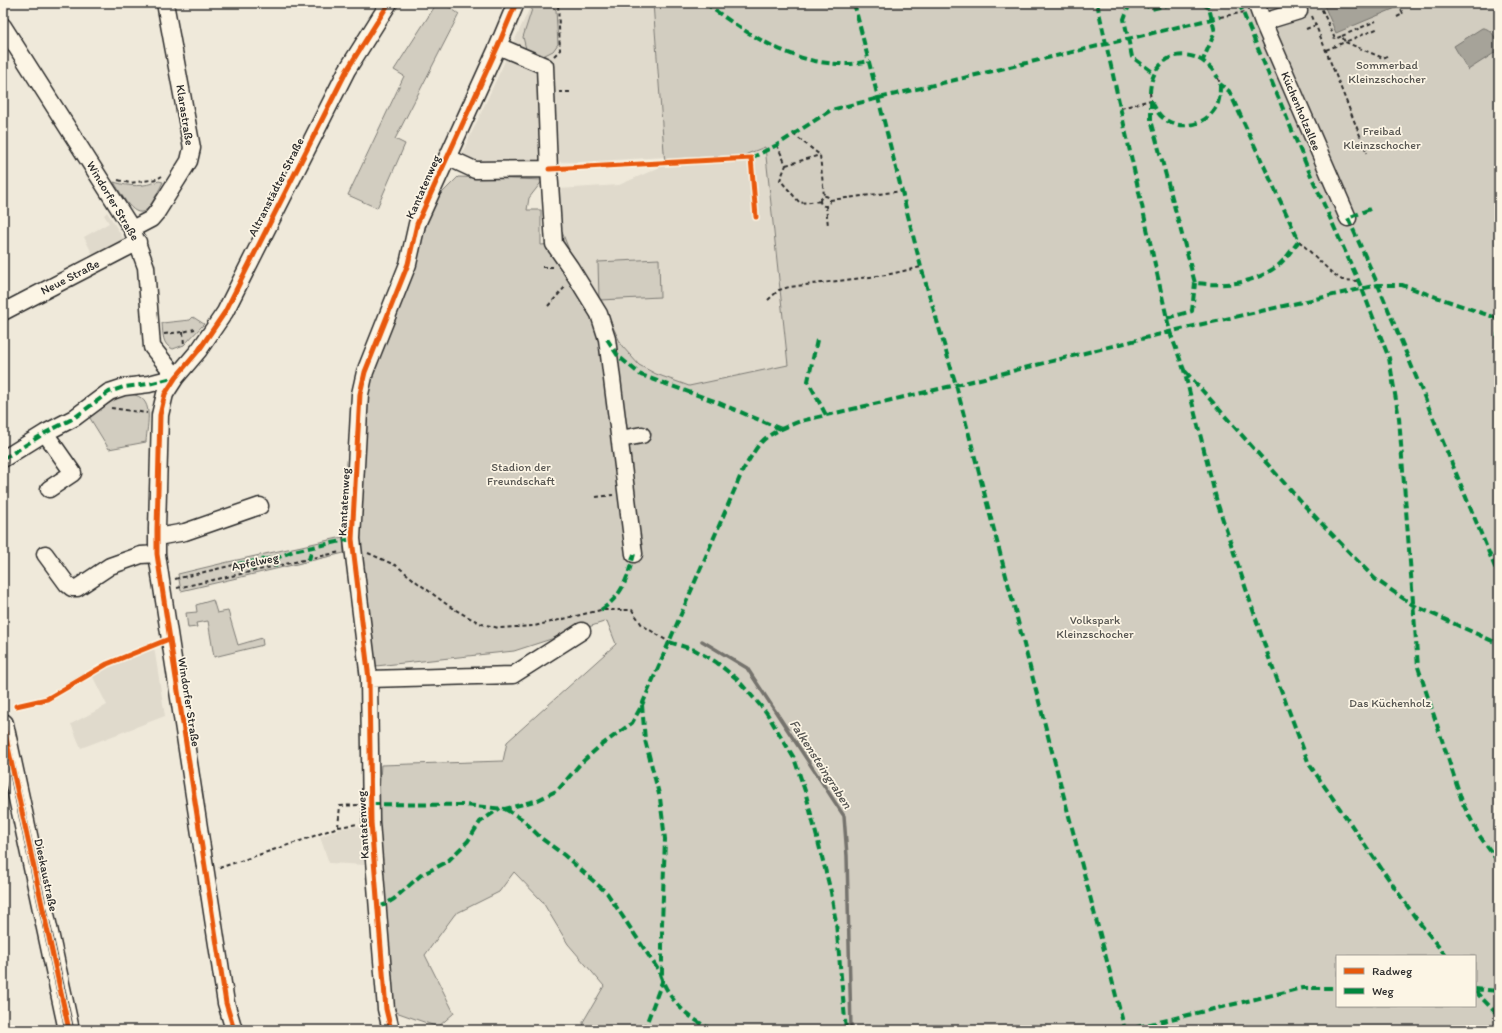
<svg xmlns="http://www.w3.org/2000/svg" width="1502" height="1033" font-family="Itim,sans-serif">
<style>
.built{fill:#e0dacc}
.green{fill:#d2cdc0;stroke:#7e7c76;fill-rule:evenodd}
.water{fill:#a6a399;stroke:#75736d}
.lines{fill:none;stroke-linecap:round;stroke-linejoin:round}
.stream{stroke:#75736d;stroke-width:3.5}
.minor-casing{stroke:#2b2b2b;stroke-width:19}
.major-casing{stroke:#2b2b2b;stroke-width:23}
.path{stroke:#2b2b2b;stroke-width:2;stroke-dasharray:4 3;stroke-linecap:butt}
.minor{stroke:#fcf5e5;stroke-width:16}
.major{stroke:#fcf5e5;stroke-width:20}
.tram{stroke:#2b2b2b;stroke-width:1}
.quiet{stroke:#00873e;stroke-width:4;stroke-dasharray:8 4;stroke-linecap:butt}
.cycleway-casing{stroke:#fcf5e5;stroke-width:8}
.cycleway{stroke:#e8590c;stroke-width:5}
.labels{text-anchor:middle;dominant-baseline:central;stroke-width:3.5;stroke-linejoin:round;paint-order:stroke}
.park-label{font-size:12px;fill:#555450;stroke:#fcf5e5}
.street-label{font-size:12px;fill:#2b2b2b;stroke:#fcf5e5}
.water-label{font-size:13px;font-style:italic;fill:#565552;stroke:#fcf5e5}
</style>
<rect width="100%" height="100%" fill="#efe9da"/>
<filter id="ink" filterUnits="userSpaceOnUse"><feTurbulence type="fractalNoise" baseFrequency=".025" numOctaves="2"/><feDisplacementMap in="SourceGraphic" scale="8" xChannelSelector="R" yChannelSelector="G"/><feConvolveMatrix kernelMatrix="1 2 1 2 8 2 1 2 1" color-interpolation-filters="sRGB"/></filter>
<g filter="url(#ink)">
<path class="built" d="M532 3H653L665 157 579 162 459 160Z
M765 147 788 365 689 387 656 374 639 365 622 346 600 300 575 265 562 232 559 189 619 185 665 165 729 161Z
M107 212 123 238V242L94 257 84 237 109 223 104 215Z
M154 647 165 716 81 748 71 724 107 705 92 675 102 669Z
M361 826 365 865 329 863 320 837 342 828Z"/>
<path class="green" d="M437 3H443L459 14 395 139 405 144 377 208 348 195 404 76 394 70Z
M534 3H549L556 10 558 44 553 51 543 56 534 55 526 49 523 37Z
M653 3H1499V1030H584L583 1022 604 986 568 944 542 901 514 872 499 892 455 914 425 955 454 1013 438 1027 393 1011 377 821 381 765 503 761 507 742 616 644 607 621 514 651 376 666 359 530 366 391 394 312 419 248 434 201 458 177 543 180 529 198 527 210H541V245L554 244 562 232 575 265 599 299 598 262 659 259 660 297 600 300 622 346 639 365 656 374 689 386 788 365 765 147 729 161 665 165ZM1337 956H1475V1006H1337Z
M159 181 163 182C159 190 154 200 149 207 135 225 120 191 114 182 130 187 143 187 159 181Z
M193 317 204 324 184 345 173 349C162 345 163 334 162 323L190 320Z
M130 394C156 397 147 424 146 442L109 449 88 415 122 396Z
M343 537 344 553 181 591 178 574 228 562Z
M213 600 217 613 228 611 238 645 262 638 263 645 214 657 208 621 196 623 197 627 188 628 186 613 197 612 196 605Z"/>
<path class="water" d="M1323 3H1396L1398 7 1336 33Z
M1482 28C1491 27 1499 42 1499 50L1468 70 1454 46Z"/>
<g class="lines">
<path class="stream" d="M702 641 747 668 844 816 847 856 851 1030"/>
<g class="minor-casing">
<path id="minor" d="M1256 3 1263 22 1348 218
M1263 22 1299 11
M3 26 132 229 146 267 152 347 176 377
M498 46 545 66 549 169
M447 157 475 170 549 169 554 244 570 267 599 314 607 339 634 554
M132 229 151 219 157 212 189 161 192 148 165 3
M3 312 138 242
M45 433 73 473 49 489
M620 439 642 435
M3 459 45 433 74 418 109 392 124 387 149 384 176 377
M157 537 185 532 260 506
M45 554 67 584 72 588H77L110 566 141 555 157 554
M369 679 513 675 582 631
M234 1030 226 1003 161 581 157 554V529L160 415 165 394 176 377 199 350 225 312 347 70 389 3
M391 1030 386 1009 380 936 371 822 369 679 352 539 360 394 365 372 408 264 417 224 498 46 516 3"/>
</g>
<g class="major-casing">
<path id="major" d="M3 724 69 1030"/>
</g>
<path class="path" d="M1319 3 1335 39 1342 36 1345 42 1379 28
M1312 16 1367 153
M1220 17 1245 12
M1397 17 1403 14 1398 3
M1306 29 1316 25
M1342 36 1376 21
M1326 50 1345 42 1383 58 1387 56
M554 56 560 50 558 3
M1218 78 1220 84
M559 92H571
M1121 108 1151 100 1150 93
M793 134 820 155 824 196
M777 145 786 165 780 180 800 203 821 201
M786 165 820 155
M118 180 130 183 157 179 162 176
M820 201a5 5 0 1 1 10 0a5 5 0 1 1-10 0Z
M830 200 902 191
M826 206 828 226
M1299 241 1331 272 1342 280 1359 281
M542 267H553
M768 300 779 290 789 287 886 275 921 267
M548 306 566 286
M183 332 184 345
M164 334 183 332 195 329
M111 408 147 413
M596 497 613 495
M368 553 397 566 418 583 449 606 468 617 482 624 499 628 534 626 601 610H632L642 625 669 642
M175 579 238 564
M177 588 340 552
M16 706 47 699 107 664 157 644
M338 827 340 806 358 805
M219 868 303 840 338 827 358 824"/>
<use href="#minor" class="minor"/>
<use href="#major" class="major"/>
<path class="tram" d="M3 710 74 1030
M3 743 65 1030"/>
<path class="quiet" d="M705 3C747 34 794 66 849 64 856 64 863 62 870 61
M854 3 921 267 956 385 1125 1030
M1097 3 1170 332 1184 370 1217 502 1269 658 1309 764 1415 917 1446 956
M1130 3 1124 19 1132 57 1154 73
M1142 3 1152 9 1174 3
M1202 3 1209 8 1215 32 1203 60
M1239 3 1308 169 1362 289 1389 358 1399 418 1418 667 1463 804 1479 835 1499 863
M1150 93C1151 51 1197 41 1218 78
M1151 100V120L1195 283C1225 286 1250 285 1276 267 1285 261 1292 249 1299 241L1229 91 1220 84
M1152 102C1155 108 1158 114 1163 118 1181 132 1209 125 1218 103 1220 97 1220 91 1220 84
M751 158 777 145 831 110 879 98 1220 17
M1370 209 1348 218 1378 285 1499 577
M1167 318 1192 311 1195 283
M1497 338 1499 332
M607 339 618 356 641 375 714 401 781 429
M817 340 808 381 826 415
M1185 371 1302 503 1375 579 1413 605 1499 644
M3 459 45 433 74 418 109 392 124 387 149 384 176 377
M309 560 312 548
M252 562 253 572
M238 564 279 557 293 551 352 539
M275 567 279 557
M601 610C623 595 627 579 634 554
M669 642 695 650 716 662 737 679 766 712 794 758 805 791 831 892 836 923 846 1030
M642 705 645 740 660 798 665 839 662 924V982L644 1030
M371 804 464 805 505 809 538 800 558 790 580 764 600 746 632 723 642 705 743 470C750 459 757 444 767 437 777 430 790 425 801 421L956 385 1185 328 1378 285H1402L1499 319
M505 809 522 819 541 838 564 855 607 893 659 971C668 1000 686 1017 713 1030
M378 906 384 905 394 899 421 875 447 862 468 841 480 822 500 808
M1475 989 1499 991
M1475 991 1499 1016
M1125 1030 1302 988H1337"/>
<g class="cycleway-casing">
<path id="cycleway" d="M549 169 751 158 756 217
M16 706 47 699 107 664 169 639
M3 724 69 1030
M234 1030 226 1003 161 581 157 554V529L160 415 165 394 176 377 199 350 225 312 347 70 389 3
M391 1030 386 1009 380 936 371 822 369 679 352 539 360 394 365 372 408 264 417 224 498 46 516 3"/>
</g>
<use href="#cycleway" class="cycleway"/>
</g>
</g>
<g class="labels">
<g class="park-label">
<text x="1387" y="65">Sommerbad<tspan x="1387" dy="14">Kleinzschocher</tspan></text>
<text x="1382" y="131">Freibad<tspan x="1382" dy="14">Kleinzschocher</tspan></text>
<text x="521" y="467">Stadion der<tspan x="521" dy="14">Freundschaft</tspan></text>
<text x="1095" y="620">Volkspark<tspan x="1095" dy="14">Kleinzschocher</tspan></text>
<text x="1390" y="703">Das Küchenholz</text>
</g>
<g class="street-label">
<text transform="translate(1301 111) rotate(67)">Küchenholzallee</text>
<text transform="translate(185 115) rotate(81)">Klarastraße</text>
<text transform="translate(276 187) rotate(-63)">Altranstädter Straße</text>
<text transform="translate(423 187) rotate(-66)">Kantatenweg</text>
<text transform="translate(113 201) rotate(59)">Windorfer Straße</text>
<text transform="translate(70 277) rotate(-27)">Neue Straße</text>
<text transform="translate(344 502) rotate(-87)">Kantatenweg</text>
<text transform="translate(255 562) rotate(-12)">Apfelweg</text>
<text transform="translate(189 702) rotate(81)">Windorfer Straße</text>
<text transform="translate(363 825) rotate(-93)">Kantatenweg</text>
<text transform="translate(46 875) rotate(78)">Dieskaustraße</text>
</g>
<g class="water-label">
<text transform="translate(821 764) rotate(57)">Falkensteingraben</text>
</g>
</g>
<rect width="1502" height="1033" fill="none" stroke="#fcf5e5" stroke-width="16"/>
<rect x="8" y="8" width="1486" height="1017" fill="none" stroke="#2b2b2b" stroke-width="1.5" filter="url(#ink)"/>
<rect x="1336" y="955" width="140" height="52" fill="#fcf5e5" stroke="#a8a49b"/>
<rect x="1344" y="968" width="20" height="6" fill="#e8590c" stroke="#a8a49b"/>
<text x="1372" y="975" font-size="12" fill="#2b2b2b">Radweg</text>
<rect x="1344" y="988" width="20" height="6" fill="#00873e" stroke="#a8a49b"/>
<text x="1372" y="995" font-size="12" fill="#2b2b2b">Weg</text>
</svg>
